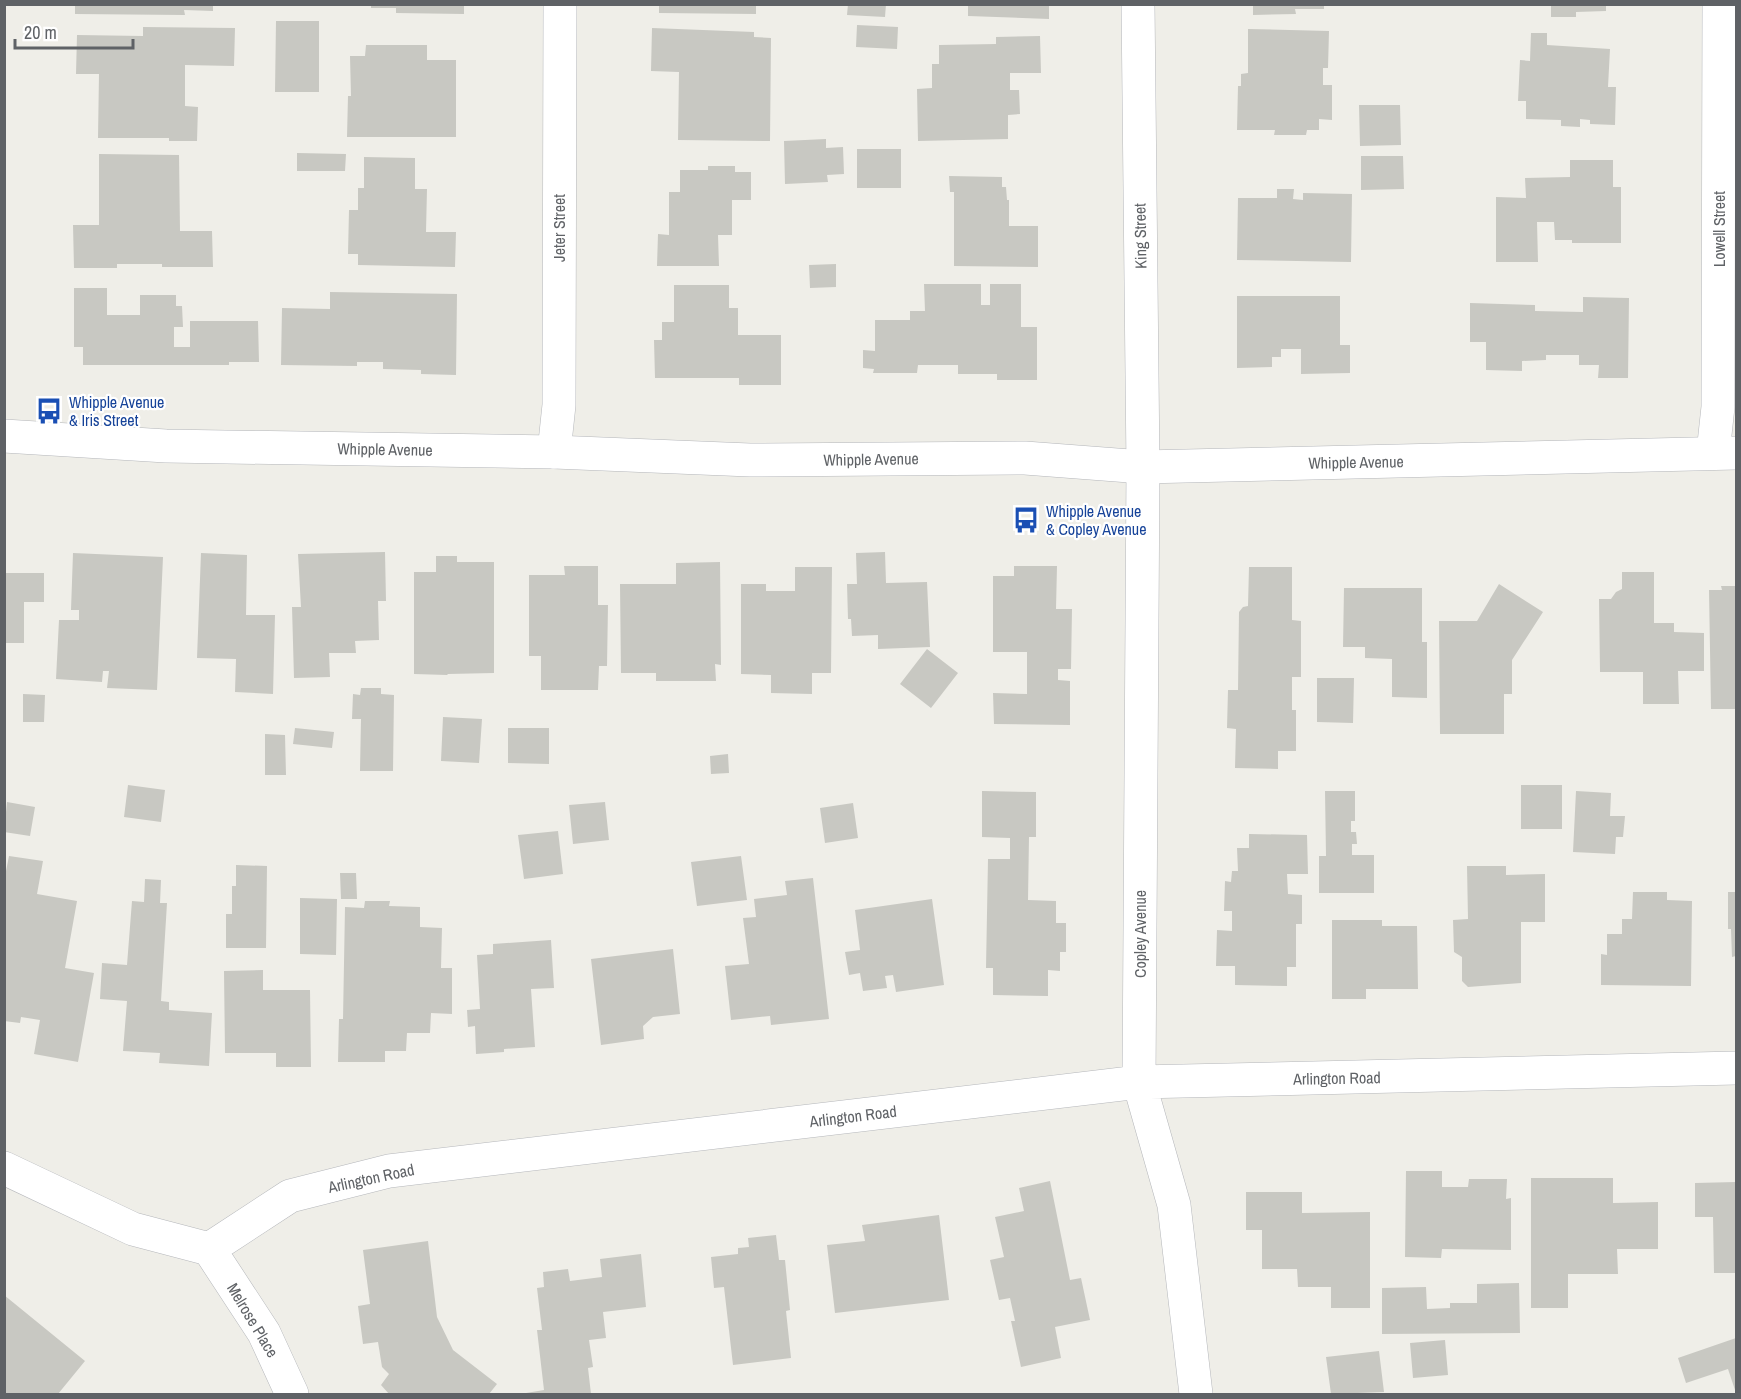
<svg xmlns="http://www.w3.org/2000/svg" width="1741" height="1399" font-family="'Archivo Narrow',sans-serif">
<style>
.building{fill:#c8c8c2}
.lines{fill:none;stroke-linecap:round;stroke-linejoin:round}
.minor-casing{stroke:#b5b7bb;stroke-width:34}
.secondary-casing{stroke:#b4b6ba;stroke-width:34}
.minor{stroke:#fff;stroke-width:33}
.secondary{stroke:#fff;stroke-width:33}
.labels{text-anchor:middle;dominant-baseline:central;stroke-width:4.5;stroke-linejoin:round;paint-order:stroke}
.street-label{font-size:16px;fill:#5f6266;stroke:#fff}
.transit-label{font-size:16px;fill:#164399;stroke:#fff;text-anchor:start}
</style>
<rect width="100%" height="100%" fill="#efeee8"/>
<path class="building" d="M75 4H213V11L184 10 185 15 75 14Z
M371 4H464V14L396 13V8H371Z
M659 4H756V14L659 13Z
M848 4H886L885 17 847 15Z
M968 4H1049V19L968 16Z
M1253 4H1324V9H1295L1296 14 1253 15Z
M1551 4H1606V11L1576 12V17H1551Z
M276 21H319V92H275Z
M857 25 898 27 897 49 856 47Z
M143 27 235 28 234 66 185 65V106L198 107 197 141H169V138H98L99 74H76L77 35 143 36Z
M652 28 754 32V37L771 38 770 141 678 140 679 72 651 71Z
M1248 29 1329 31 1328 68H1323V85H1332V120L1319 119V130H1307L1306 135H1274L1275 130H1237L1238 86H1241V74L1248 73Z
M1531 33H1547V45L1610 49 1608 87H1616L1615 125 1590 124V120L1580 119V127L1561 126V120L1526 119V101H1518L1520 60 1530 61Z
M1040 36 1041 73H1010V90H1019L1020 114 1008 115V139L918 141 917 89 932 88V64H939V45L996 44V37Z
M366 45H427V60H456V137H347L348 96H351L350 56H365Z
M1359 105H1400L1401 145 1360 146Z
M826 139V148L843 147 844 174 827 175 828 182 785 184 784 141Z
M857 149H901V188H857Z
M297 153 346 154 345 171H297Z
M99 154 179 155 180 231H212L213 267H162V264H117V268H74L73 225H99Z
M1361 156H1403L1404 189 1361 190Z
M364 157 415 158V189H427L426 232H456L455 267 358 265V254H348L349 210H358V188H364Z
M1570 160H1613V187H1621V243H1572V240H1555L1554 222H1537L1538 262H1496V197L1526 198 1525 178 1570 177Z
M708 166H735V172H751V200H732V235H718L719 266H657L658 234 669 235V192H680V170H708Z
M949 176 1002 177V187H1006L1007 200H1009V226H1038V267L954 266V192H950Z
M1277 189H1294L1293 199 1303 200V193L1352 194 1351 262 1237 260 1238 198H1277Z
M836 264V287L810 288 809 265Z
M924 284H981V305H990V284H1021V327H1037V380H997V374H958V365H918L917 373H873L874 369 863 368V350L875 351V320H910V311H925Z
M674 285H729V308H738V335H781V385H739V378H655L654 340H662V322H674Z
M74 288H107V315H140V295H176V306H182L183 327H174V347H190V321H258L259 362H229V365H83V347H74Z
M330 292 457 294 456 375 421 374V370L383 369V362H357V366L281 365 282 308 330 309Z
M1237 296H1340V345H1350V373L1301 374V349H1281V357H1272V367L1237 368Z
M1583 297 1629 298 1628 378H1598L1599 365H1579V355H1546V360L1522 361V371L1486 370V342H1470V303L1535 305V311L1583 312Z
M385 552 386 601H378L379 640 355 641 356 653H329L330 677 294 678 292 607H301L298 554Z
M885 552 886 583 927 582 930 647 878 649V635L852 636 851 619H848L847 584H857L856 553Z
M73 553 163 557 157 690 107 688 109 671H103L102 682 56 679 59 620H79V610H71Z
M201 553 247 555 246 615H275L273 694 235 692 236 659 197 658Z
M436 556H457V562H494V673L448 674 447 675 414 674V572H436Z
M720 562 721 665 715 664 716 681H656V673H621L620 584H676V563Z
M564 566H598V605H608L607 666H599L598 690H541V656H529V575H565Z
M1014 566H1057L1056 609H1072L1071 669H1058V680L1070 681V725L994 724 993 693 1027 694V652H993V576H1014Z
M795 567H832L831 673H812V694L771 693V675L741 674V584H766V591H795Z
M1249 567H1292V620L1301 621V677H1292V710H1296V751H1278V769L1235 768 1236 729 1227 728 1228 690H1238L1239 612 1243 607 1248 606Z
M1622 572H1654V623H1674V632L1704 633V671H1678L1679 704H1643V672H1600L1599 599H1611L1616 592 1622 589Z
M4 573H44V602H24V643H4Z
M1499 584 1543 612 1512 660V694H1504V734H1440L1439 621H1477Z
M1721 586H1736V709H1711L1709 590H1722Z
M1344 588H1422V642H1427V698L1392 697V659L1365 658V647H1343Z
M927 649 958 673 931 708 900 684Z
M1317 678H1354L1353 723 1317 722Z
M361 688H381V694L394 695 393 771H360L361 719H352L353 694 360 695Z
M23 694 45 695 44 722H23Z
M443 717 482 719 479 763 441 761Z
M295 728 334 732 332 748 293 744Z
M508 728H549V764L508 763Z
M265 734 285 735 286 775H265Z
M728 754 729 773 711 774 710 756Z
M128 785 165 790 161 822 124 817Z
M1521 785H1562V829H1521Z
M982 791 1036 792V837H1029L1028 900 1056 901V923H1066V952H1060V971L1048 970V996L993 995V968H986L988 859H1010V838L982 837Z
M1325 791H1355V821H1351V832H1356L1357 844H1352V855H1374V893H1319V856H1326Z
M1576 791 1611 793 1610 816H1625L1623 837H1616L1615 854 1573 852Z
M7 802 35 807 30 836 4 832Z
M605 802 609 840 573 844 569 805Z
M853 803 858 838 825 843 820 808Z
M558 831 563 874 524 879 518 835Z
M1249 834 1307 835 1308 874H1287L1288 894 1302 895V924H1296V967H1287V986L1235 985V966H1216L1217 930 1232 931V911H1224L1225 881 1231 882 1232 871H1238L1237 848H1249Z
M9 856 43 861 37 894 77 901 65 968 94 973 78 1062 34 1054 40 1020 21 1017 20 1023 4 1021V881Z
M741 856 747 900 697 906 691 862Z
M236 865 267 866 266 948H226V914H232V886H236Z
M1467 866H1506V875L1545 874V922H1521V983L1468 987 1462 981V957L1454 952 1453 920 1468 919Z
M340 873H356L357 899H341Z
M813 878 829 1019 771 1025 770 1016 731 1020 725 966 749 964 743 918 756 917 754 899 787 895 785 881Z
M145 879 161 880 160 903H167L161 1001 169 1002V1010L212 1013 209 1066 159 1063 160 1053 123 1051 127 1001 100 999 102 963 127 965 132 901 144 902Z
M1633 892H1667V900L1692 901 1691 986 1601 985V954L1607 955V934H1622V919H1632Z
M1728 892H1736V956L1732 957 1731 929H1728Z
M300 898 337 899 336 955 300 954Z
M932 899 944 985 896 992 893 975 885 976 887 988 863 991 860 973 849 975 845 952 860 950 855 910Z
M365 901H390L389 906 420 907V927L442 928 441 968H452V1014L431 1013 430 1033H407L406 1051H385V1062H338L339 1019H343L345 907 364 908Z
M1332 920H1382V926H1417L1418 989H1366V999H1332Z
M551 940 554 988 531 989 535 1047 504 1049V1052L476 1054 475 1026 468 1027 467 1010 480 1009 477 955 493 954V944Z
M673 949 680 1014 653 1017 643 1026 644 1039 601 1045 591 959Z
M263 970V990H310L311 1067H276V1053H225L224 971Z
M1406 1171H1442V1187H1468L1469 1179H1507L1506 1199 1511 1198V1250L1442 1249 1441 1258 1405 1257Z
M1531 1178H1613V1203L1658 1202V1249H1617L1618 1274H1568V1308H1531Z
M1050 1181 1070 1280 1081 1278 1090 1320 1055 1327 1061 1358 1021 1367 1011 1321H1015L1010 1298 999 1300 990 1260 1004 1257 995 1217 1024 1211 1019 1188Z
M1736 1182V1273H1714L1713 1217H1695V1183Z
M1246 1192H1302V1213L1370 1212V1308H1331V1287H1298L1297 1269H1262V1230H1246Z
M939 1215 949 1300 835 1313 827 1245 865 1241 862 1225Z
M776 1235 779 1260H785L790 1310 786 1311 791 1358 733 1365 724 1287 714 1288 711 1257 738 1254V1248L749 1247 748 1238Z
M428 1241 437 1317 453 1350 497 1384 489 1394H389L381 1385 389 1374 382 1367 378 1342 363 1344 358 1306 370 1304 363 1250Z
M641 1254 646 1307 603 1312 606 1338 589 1340 593 1367 588 1368 591 1394H520L544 1390 537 1330H542L537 1288 544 1287 543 1272 568 1269 570 1281 602 1277 600 1259Z
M1519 1283 1520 1333 1382 1334V1288L1426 1287 1427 1309 1450 1308V1303H1477V1284Z
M4 1295 85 1361 58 1394H4Z
M1736 1338V1393L1728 1369 1686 1383 1678 1358Z
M1445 1340 1448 1375 1413 1378 1410 1343Z
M1379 1351 1384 1392 1331 1394 1326 1357Z"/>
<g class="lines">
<g class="minor-casing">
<path id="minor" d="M1138 4 1143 467 1139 1082 1174 1205 1196 1394
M554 452 559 405 560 4
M1713 453 1718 407 1719 4
M4 1168 133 1229 209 1249 290 1196 389 1171 1139 1082 1736 1068
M209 1249 264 1333 292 1394"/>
</g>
<g class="secondary-casing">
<path id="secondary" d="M4 436 166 446 554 452 750 460 1025 458 1143 467 1736 453"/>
</g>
<use href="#minor" class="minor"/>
<use href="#secondary" class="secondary"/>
</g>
<defs>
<g id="bus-bare" transform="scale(2.07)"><path d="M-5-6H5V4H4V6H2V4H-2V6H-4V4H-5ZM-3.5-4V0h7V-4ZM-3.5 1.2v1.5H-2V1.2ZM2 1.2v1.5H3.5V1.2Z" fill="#1a4fb4" stroke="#fff" stroke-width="2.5" paint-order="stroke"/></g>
</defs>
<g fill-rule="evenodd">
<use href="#bus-bare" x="49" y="411"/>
<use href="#bus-bare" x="1026" y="520"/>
</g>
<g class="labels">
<g class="street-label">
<text transform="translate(559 228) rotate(-90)">Jeter Street</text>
<text transform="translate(1719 229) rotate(-90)">Lowell Street</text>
<text transform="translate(1140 236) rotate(-91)">King Street</text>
<text transform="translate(385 449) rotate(1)">Whipple Avenue</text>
<text transform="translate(871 459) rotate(-1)">Whipple Avenue</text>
<text transform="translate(1356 462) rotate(-1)">Whipple Avenue</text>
<text transform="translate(1140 934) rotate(-90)">Copley Avenue</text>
<text transform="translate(1337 1078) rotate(-1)">Arlington Road</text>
<text transform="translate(853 1116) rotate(-7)">Arlington Road</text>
<text transform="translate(371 1178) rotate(-12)">Arlington Road</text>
<text transform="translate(253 1320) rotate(59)">Melrose Place</text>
</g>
<g class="transit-label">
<text x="69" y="402">Whipple Avenue<tspan x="69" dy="18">&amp; Iris Street</tspan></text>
<text x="1046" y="511">Whipple Avenue<tspan x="1046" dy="18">&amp; Copley Avenue</tspan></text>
</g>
</g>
<rect width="1741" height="1399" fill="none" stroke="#5f6266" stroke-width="12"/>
<path d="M15 39v9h118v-9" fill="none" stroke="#5f6266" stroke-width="3"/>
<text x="24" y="39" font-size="18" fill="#5f6266" stroke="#ffffff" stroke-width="4.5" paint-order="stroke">20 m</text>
</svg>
